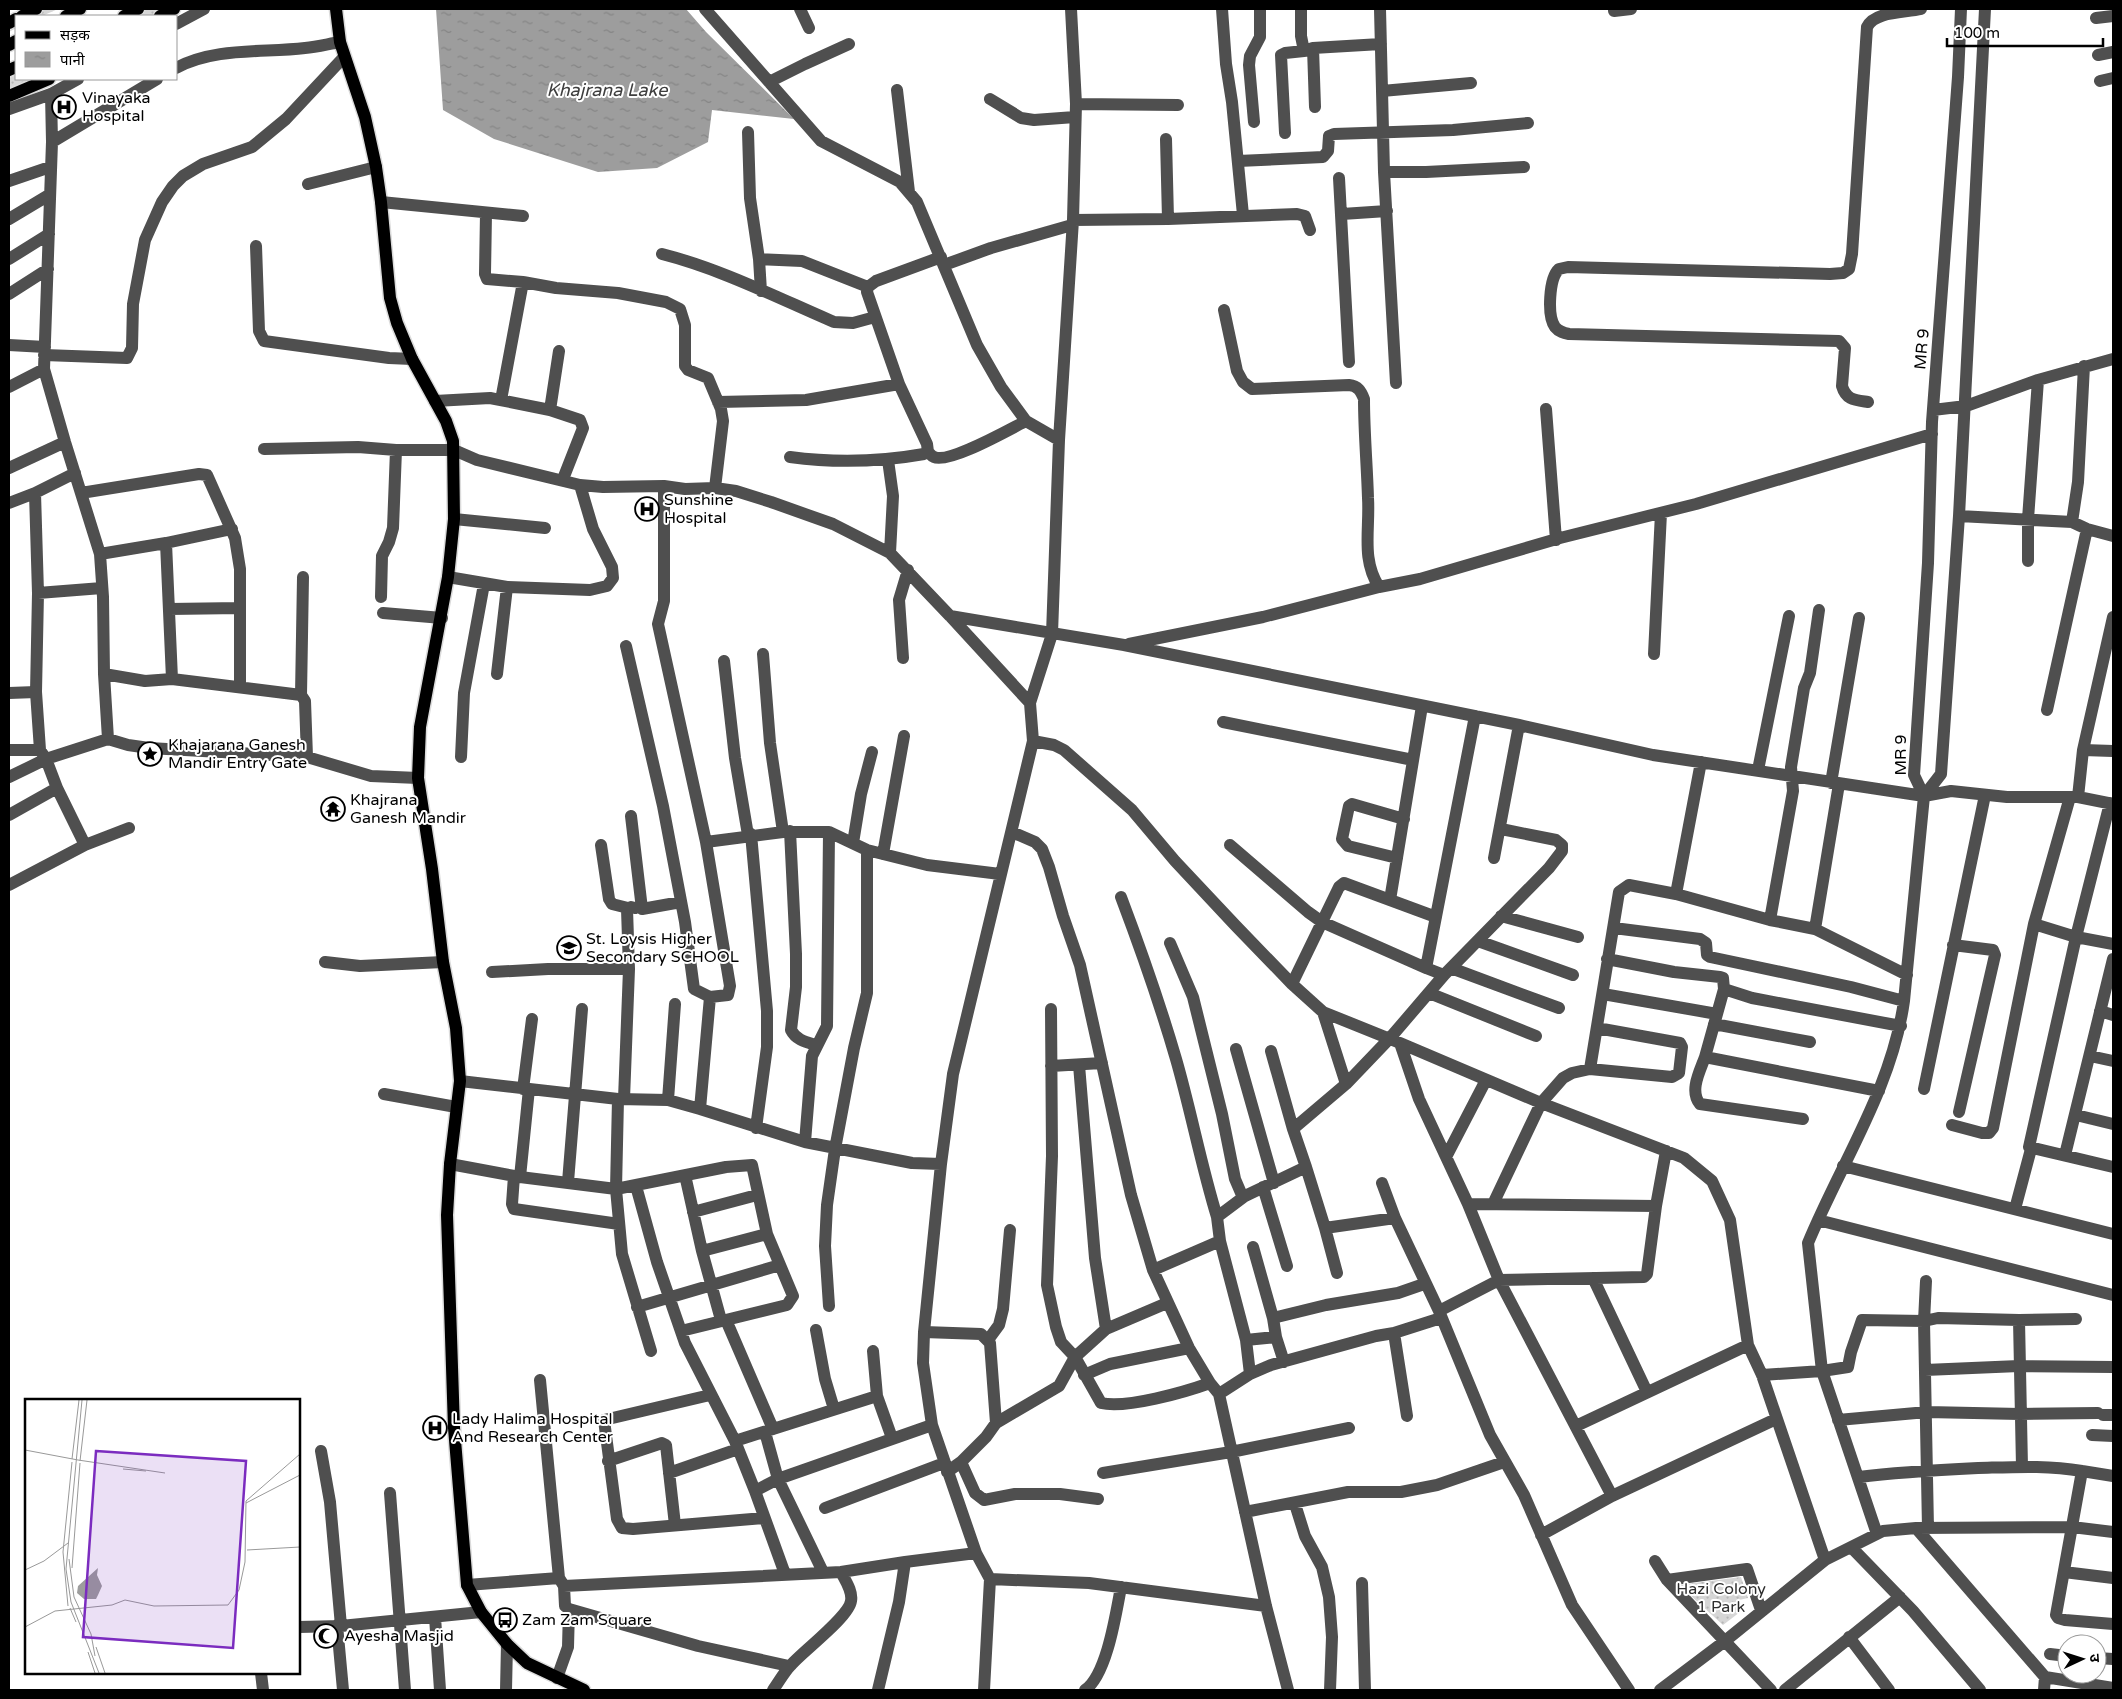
<svg xmlns="http://www.w3.org/2000/svg" width="2122" height="1699" font-family="'Varela Round','Noto Sans Devanagari',sans-serif">
<style>
.park{fill:url(#park-dots)}
.water{fill:url(#water-ripples)}
.lines{fill:none;stroke-linecap:round;stroke-linejoin:round}
.major-casing{stroke:#dbdbdb;stroke-width:15}
.minor{stroke:#4f4f4f;stroke-width:12}
.major{stroke:#000;stroke-width:12}
.labels{text-anchor:middle;dominant-baseline:central;stroke-width:4;stroke-linejoin:round;paint-order:stroke}
.poi-label{font-size:16px;fill:#000;stroke:#fff;text-anchor:start}
.street-label{font-size:16px;fill:#000;stroke:#fff}
.park-label{font-size:16px;fill:#2d2d2d;stroke:#fff}
.water-label{font-size:18px;font-style:italic;fill:#3e3e3e;stroke:#fff}
.inset-road{fill:none;stroke:#999;stroke-width:1}
.view{fill:#7b2cbf;fill-opacity:0.15;stroke:#7b2cbf;stroke-width:2.5}
.inset-edge{fill:none;stroke:#000;stroke-width:2.5}
</style>
<defs>
<pattern id="park-dots" width="8" height="8" patternUnits="userSpaceOnUse" patternTransform="scale(1.25)"><rect width="8" height="8" fill="#d6d6d6"/><path d="M2 2h.1M6 6h.1" fill="none" stroke="#b6b6b6" stroke-width="1.8" stroke-linecap="round"/></pattern>
<pattern id="water-ripples" width="26" height="14" patternUnits="userSpaceOnUse" patternTransform="scale(1.25)"><rect width="26" height="14" fill="#9d9d9d"/><path d="M2 4q2-2 4 0t4 0M15 11q2-2 4 0t4 0" fill="none" stroke="#858585"/></pattern>
</defs>
<rect width="100%" height="100%" fill="#fff"/>
<path class="park" d="M21 9H58L42 16H16V28L9 32V15Z
M145 9H172L176 16H132Z
M16 75V79H52L9 99V78Z
M1741 1577 1748 1598 1739 1600 1744 1609 1723 1625 1679 1585Z"/>
<path class="water" d="M436 9H686L706 32 794 119 712 110 708 142 657 168 598 172 494 139 443 110Z"/>
<g class="lines">
<g class="major-casing">
<path id="major" d="M336 9 340 42 365 117 376 167 381 202 390 298 397 323 412 359 446 421 453 441 454 519 448 577 420 727 418 778 432 869 443 962 456 1028 460 1081 450 1164 447 1215 454 1428 467 1585 481 1612 507 1644 527 1663 584 1690
M22 16 36 9
M66 16 80 9
M124 16 138 9
M160 16 174 9
M9 23 16 19
M9 45 16 41
M9 70 16 67
M9 96 49 79"/>
</g>
<path class="minor" d="M705 9 821 141 900 182 917 202 977 345 1001 387 1026 421 1059 440 1052 634 1030 703
M800 9 809 28
M1222 9 1226 64 1232 102 1243 215
M1301 9V36L1304 51 1313 48 1381 44
M1380 9 1384 172 1396 383
M1614 9V11L1631 9
M1961 9 1958 77 1932 422 1928 563 1914 775 1924 796 1904 1001C1892 1088 1841 1163 1808 1243L1822 1371 1848 1367 1851 1352 1862 1320 1924 1321 1938 1318 2019 1320
M2096 18 2113 16
M176 24 204 9
M1313 48 1315 107
M2098 55 2113 52
M176 68C215 47 263 53 305 48 317 47 328 44 340 42
M2100 81 2113 78
M769 82 805 64 849 44
M897 90 909 192
M1382 91 1471 83
M51 94 52 142 44 369 65 442 100 554 103 597 104 674 108 739 128 745 149 748 307 757 371 776 418 778
M990 99 1021 118 1034 120 1075 117
M1076 104 1178 105
M9 109 51 94 78 79
M1254 122 1249 65 1250 56 1260 37V9
M748 132 750 198 759 259 761 291
M1285 133 1281 55 1285 53 1304 51
M1166 139 1168 219
M52 142 157 79
M1238 161 1323 157 1328 151 1329 136 1334 134 1453 130 1528 123
M1384 172H1426L1524 167
M1339 178 1349 362
M9 181 50 167
M308 184 376 167
M381 202 523 216
M486 213 485 274 487 279 523 282 556 288 618 293 666 302 680 309 685 325V366L688 370 708 378 721 409 723 421 715 488
M1342 214 1387 211
M9 219 49 195
M1073 220 1168 219 1297 214 1305 216 1310 230
M256 246 259 331 264 341 389 358 412 359
M662 254C721 269 778 298 834 322L853 323 875 317
M9 259 49 234
M759 259 802 261 868 287
M944 265 991 248 1072 225
M9 294 48 269
M1224 310 1237 371 1243 382 1252 389 1349 385C1358 386 1361 391 1364 399 1364 432 1367 465 1368 498 1370 530 1361 559 1379 587
M9 345 45 347
M44 355 127 358 132 348 133 304 145 240 162 202 173 186 183 176 203 164 252 147 286 119 344 57
M9 387 44 369
M501 400 523 282
M435 401 490 398 550 410 580 420 583 428 563 479
M718 402 806 400 899 384
M1868 402C1855 400 1846 400 1842 386L1845 348 1839 341 1569 334C1564 333 1559 332 1555 327 1547 316 1549 278 1559 269L1568 267 1830 274 1843 273 1849 269 1852 254 1867 27C1875 11 1905 13 1921 9
M1546 409 1556 540
M550 410 559 351
M1933 410 1966 406 2038 380 2113 359
M1059 440 1073 220 1076 104 1071 9
M264 449 358 447 396 450H454L477 460 580 485 603 487 664 486 685 489 715 488 736 491 771 502 833 524 890 553 950 616
M928 452C930 453 931 456 934 457 949 464 1010 429 1026 421
M790 457C835 463 879 462 924 454L928 452 927 444 899 384 867 292 868 287 876 281 941 257
M888 460 893 496 890 553
M9 468 65 442
M664 486V601L658 624 706 842 783 832H829L867 850 927 865 1000 874
M81 493 199 474 207 475 235 538 240 569V686
M9 503 35 493
M1959 516 2072 522 2087 529 2113 536
M454 519 545 528
M2072 522 2078 482 2084 366
M100 554 166 543 232 529
M2028 561V519L2038 380
M448 577 507 587 590 590 607 586 613 578 612 567 593 529 580 485
M38 593 102 588
M381 597 382 556 389 542 393 528 396 450
M169 609 240 608
M1819 610 1810 673 1804 688 1791 767 1793 791 1770 920 1815 929 1907 975
M383 613 442 618
M1129 644 1263 617 1379 587 1420 579 1560 538 1696 504 1932 434
M626 646 663 806 685 922 694 989 710 997 700 1109
M763 654 770 743 783 832
M1654 654 1661 513
M903 658 899 600 908 570
M724 661 735 758 748 835
M104 674 145 681 172 679 166 543
M497 674 507 587
M172 679 301 695 305 701 307 757
M9 693 36 692
M301 695 303 577
M2047 710 2087 529
M1223 722 1413 760
M9 750H40
M2083 750 2113 751
M461 757 464 693 484 584
M1758 770 1789 616
M9 777 46 759 40 750 36 692 38 593 35 493 75 473
M1831 783 1859 618
M57 788 85 845 129 828
M1924 796 1941 774 1959 516 1985 9
M2078 797 2083 750 2113 617
M2110 803 2076 937 2113 944
M9 815 57 788 46 759 108 739
M631 816 642 909 681 902
M790 831 796 954V987L791 1030C796 1040 806 1042 816 1045
M1012 832 1035 842 1042 849 1049 867 1063 916 1080 965 1131 1195 1153 1270 1189 1348 1210 1383 1219 1394
M751 834 767 1011V1047L756 1128
M706 842 730 986 728 995 710 997
M853 843 861 794 872 752
M601 845 609 899 612 904 628 908
M1230 845 1308 912 1322 922 1426 968
M883 854 904 736
M1397 858 1348 846 1342 839 1349 806 1352 804 1404 819
M1494 858 1519 725
M9 885 85 845
M1676 894 1770 920
M1121 897C1141 950 1160 1004 1176 1059 1191 1111 1201 1165 1217 1217
M1390 900 1422 706
M1501 916 1578 937
M2034 924 2076 937 2029 1147 2113 1167
M1614 928 1700 939 1706 943 1707 955 1710 957 1851 987 1904 1001
M1815 929 1839 784
M1478 941 1573 975
M1170 943 1193 997 1222 1114 1235 1179 1241 1193 1245 1196
M1953 945 1993 950 1995 955 1959 1112
M1607 959 1674 972 1720 977 1723 978 1724 989 1752 998 1901 1026
M325 962 360 966 443 962
M1451 968 1559 1008
M629 969 627 909 631 907 635 908
M492 972 548 969H629L624 1099
M1444 975 1426 968 1475 716
M1292 984 1339 887 1344 883 1436 917
M1724 989 1705 1057 1879 1091
M1429 993 1536 1036
M1603 994 1717 1014
M1051 1009 1052 1156 1047 1285 1056 1327 1061 1342 1075 1357 1101 1403C1126 1409 1185 1392 1210 1383
M2100 1011 2113 1015
M1323 1012 1400 1043 1419 1099 1468 1204 1499 1280 1439 1311
M1714 1024 1810 1042
M1400 1043 1541 1103 1684 1158 1712 1181 1730 1220 1748 1345 1762 1375 1825 1560
M1236 1049 1274 1183
M1271 1051 1293 1129
M2090 1056 2113 1061
M1705 1057C1700 1071 1689 1091 1700 1104L1803 1119
M1079 1065 1095 1258 1106 1329
M1051 1066 1102 1063
M1590 1069 1619 892 1629 885 1676 894 1701 762
M460 1081 618 1099 668 1100 700 1109 805 1142 912 1163 941 1164
M1346 1084 1390 1038 1444 975 1549 868 1562 851V845L1556 840 1501 829
M523 1089 532 1019
M1924 1089 1985 795
M384 1094 456 1107
M618 1099 616 1189 622 1254 651 1351
M668 1100 675 1004
M2076 1115 2113 1124
M1952 1125 1982 1133H1989L1993 1128 2034 924 2070 797
M805 1142 812 1056 827 1026 829 832
M2065 1155 2113 959
M1446 1157 1486 1080
M450 1164 520 1177 616 1189 726 1167 752 1165 767 1234 793 1296 787 1305 681 1331
M1843 1166 2113 1234
M1306 1167 1325 1228 1395 1218 1439 1311 1490 1435 1524 1495 1572 1605 1629 1690
M685 1175 702 1251 721 1320
M514 1176 512 1204 514 1209 619 1224
M520 1177 529 1089
M568 1182 582 1009
M1382 1183 1395 1218
M636 1186 657 1262 685 1343 735 1441 755 1491 778 1479 932 1425
M1263 1187 1287 1266
M1468 1204 1656 1206
M1493 1204 1541 1103 1563 1078 1572 1073 1590 1069 1672 1077 1679 1073 1682 1047 1680 1043 1597 1028
M2015 1209 2031 1149
M693 1212 757 1195
M1818 1220 2113 1295
M1325 1228 1337 1273
M1253 1247 1273 1318
M702 1251 767 1234
M1153 1270 1220 1241
M1593 1278 1647 1392
M1926 1281 1924 1321 1928 1528
M829 1306 825 1246 827 1205 835 1149 854 1048 867 993V850
M637 1307 780 1265
M726 1320 773 1429
M816 1330 825 1379 834 1409
M924 1332 981 1334 990 1343 996 1423
M1394 1333 1407 1416
M1276 1337 1284 1362
M988 1340 999 1325 1003 1309 1010 1230
M1246 1340 1276 1337 1273 1318 1326 1305 1398 1293 1424 1284
M873 1351 877 1396 892 1438
M1925 1370 2019 1366 2113 1367
M1250 1374 1271 1365 1376 1336 1394 1333 1441 1318
M1084 1375 1110 1364 1189 1348
M1762 1375 1822 1371 1877 1534
M540 1380 559 1578 564 1586 841 1572 905 1562
M710 1395 604 1420 617 1519 622 1528 633 1529 764 1518
M2103 1415H2113
M1838 1420 1927 1412 2020 1414 2098 1413
M1576 1426 1748 1345
M765 1432 778 1479 823 1572
M2092 1435 2113 1436
M735 1441 877 1396
M321 1451 330 1502 341 1626
M608 1461 662 1443 666 1445 675 1525
M961 1462 975 1493 984 1500 1015 1494H1060L1098 1499
M2022 1467 2019 1320 2076 1319
M947 1472 961 1462 986 1437 996 1423 1059 1386 1075 1357 1106 1329 1167 1303
M669 1473 738 1449
M1103 1473 1231 1452 1349 1428
M2113 1476 2082 1471 2056 1615 2058 1618 2065 1620 2113 1624
M1859 1477C1899 1472 1938 1470 1978 1468 2015 1467 2046 1465 2082 1471
M755 1491 785 1574
M390 1493 405 1690
M1612 1496 1776 1419
M1295 1504 1305 1536 1322 1567 1329 1597 1332 1637 1330 1690
M825 1508 944 1463
M1245 1512 1348 1492H1401L1437 1485 1504 1462
M1916 1528 2045 1677 2044 1690
M1541 1535 1612 1496 1499 1280 1644 1277 1647 1274 1656 1206 1666 1151
M1851 1547 1913 1611 1980 1690
M1655 1561 1667 1580 1771 1690
M2064 1572 2113 1578
M990 1579 1089 1583 1266 1606
M1667 1580 1747 1569 1761 1610
M1362 1583 1365 1690
M467 1585 559 1578
M569 1609 698 1646 789 1666
M435 1617 440 1690
M337 1625 343 1690
M299 1627 341 1626 481 1612
M1849 1637 1889 1690
M2050 1654 2067 1656
M2097 1658 2113 1659
M261 1673 263 1690
M2045 1677 2113 1688
M557 1678 568 1647 569 1609 565 1606 564 1586
M506 1690 507 1644
M773 1690C779 1682 784 1672 791 1665 803 1651 849 1617 851 1601 853 1591 845 1580 841 1572
M878 1690 899 1602 905 1562 976 1553
M984 1690 990 1579 976 1553 932 1425 923 1363 924 1332 941 1164 953 1074 1033 741
M1085 1690C1107 1675 1116 1613 1121 1587
M1288 1690 1266 1606 1219 1394 1250 1374 1246 1340 1220 1241 1217 1217 1245 1196 1306 1167 1293 1129 1346 1084 1323 1012 1292 984 1235 925 1175 861 1132 810 1064 750 1054 745 1033 741 1030 703 950 616 1124 645 1519 725 1653 755 1924 796 1951 791 2007 797H2078L2113 804
M1660 1690 1725 1641 1825 1560 1883 1531 1916 1528 2072 1527 2113 1532
M1785 1690 1900 1597"/>
<use href="#major" class="major"/>
</g>
<defs>
<g id="hospital-ring" transform="scale(1.25)"><circle r="9.5" fill="#fff" stroke="#000" stroke-width="1.5"/><path d="M-5-5h3v3.5h4V-5h3V5h-3V1.5h-4V5h-3Z" fill="#000"/></g>
<g id="sight-ring" transform="scale(1.25)"><circle r="9.5" fill="#fff" stroke="#000" stroke-width="1.5"/><path d="M0-6L1.8-2.2L6-1.7L2.9 1.2L3.7 5.4L0 3.3L-3.7 5.4L-2.9 1.2L-6-1.7L-1.8-2.2Z" fill="#000"/></g>
<g id="temple-ring" transform="scale(1.25)"><circle r="9.5" fill="#fff" stroke="#000" stroke-width="1.5"/><path d="M0-6L5-2H3V0L6.5 2.5H4V6H1.5V3h-3V6H-4V2.5H-6.5L-3 0V-2H-5Z" fill="#000"/></g>
<g id="school-ring" transform="scale(1.25)"><circle r="9.5" fill="#fff" stroke="#000" stroke-width="1.5"/><path d="M0-5L7-2L0 1L-7-2ZM-4 1L0 2.5L4 1V4Q0 6-4 4Z" fill="#000"/></g>
<g id="bus-ring" transform="scale(1.25)"><circle r="9.5" fill="#fff" stroke="#000" stroke-width="1.5"/><path d="M-5-6H5V4H4V6H2V4H-2V6H-4V4H-5ZM-3.5-4V0h7V-4ZM-3.5 1.2v1.5H-2V1.2ZM2 1.2v1.5H3.5V1.2Z" fill="#000"/></g>
<g id="mosque-ring" transform="scale(1.25)"><circle r="9.5" fill="#fff" stroke="#000" stroke-width="1.5"/><path d="M3.5-4.9A6 6 0 1 0 3.5 4.9A5 5 0 1 1 3.5-4.9Z" fill="#000"/></g>
</defs>
<g fill-rule="evenodd">
<use href="#hospital-ring" x="64" y="107"/>
<use href="#hospital-ring" x="647" y="509"/>
<use href="#sight-ring" x="150" y="754"/>
<use href="#temple-ring" x="333" y="809"/>
<use href="#school-ring" x="569" y="948"/>
<use href="#hospital-ring" x="435" y="1428"/>
<use href="#bus-ring" x="505" y="1620"/>
<use href="#mosque-ring" x="326" y="1636"/>
</g>
<g class="labels">
<g class="poi-label">
<text x="82" y="98">Vinayaka<tspan x="82" dy="18">Hospital</tspan></text>
<text x="664" y="500">Sunshine<tspan x="664" dy="18">Hospital</tspan></text>
<text x="168" y="745">Khajarana Ganesh<tspan x="168" dy="18">Mandir Entry Gate</tspan></text>
<text x="350" y="800">Khajrana<tspan x="350" dy="18">Ganesh Mandir</tspan></text>
<text x="586" y="939">St. Loysis Higher<tspan x="586" dy="18">Secondary SCHOOL</tspan></text>
<text x="452" y="1419">Lady Halima Hospital<tspan x="452" dy="18">And Research Center</tspan></text>
<text x="522" y="1620">Zam Zam Square</text>
<text x="344" y="1636">Ayesha Masjid</text>
</g>
<g class="street-label">
<text transform="translate(1922 349) rotate(-85)">MR 9</text>
<text transform="translate(1901 755) rotate(-90)">MR 9</text>
</g>
<g class="park-label">
<text x="1721" y="1589">Hazi Colony<tspan x="1721" dy="18">1 Park</tspan></text>
</g>
<g class="water-label">
<text x="607" y="90">Khajrana Lake</text>
</g>
</g>
<g transform="translate(25 1399)">
<rect width="275" height="275" fill="#fff"/>
<path d="M73 169 72 176 77 187 73 196 71 200H59L52 194 53 187Z" fill="#9d9d9d"/>
<path class="inset-road" d="M57 1 41 170 46 203 74 274M0 51 53 61M47 60 54 1M53 61 140 74M55 62 62 1M98 70 121 72M221 104 275 76M222 151 275 148M44 160 49 198 66 235 70 257M47 169 55 64M0 171 19 162 43 144M43 207 38 153 47 63M45 209 51 223M0 228 30 212 87 206 100 201 129 207 203 206 214 191 220 163 221 102 275 55M71 248 80 274M63 253 70 274"/>
<path class="view" d="M71 52 221 62 208 249 58 238Z"/>
<rect width="275" height="275" class="inset-edge"/>
</g>
<rect width="2122" height="1699" fill="none" stroke="#000000" stroke-width="20"/>
<rect x="15" y="15" width="162" height="65" fill="#ffffff" stroke="#999999"/>
<rect x="25" y="31" width="25" height="8" fill="#000000" stroke="#999999"/>
<text x="60" y="40" font-size="15" fill="#000000">सड़क</text>
<rect x="25" y="52" width="25" height="15" fill="url(#water-ripples)" stroke="#999999"/>
<text x="60" y="65" font-size="15" fill="#000000">पानी</text>
<g transform="translate(2082 1659) rotate(86)"><circle r="24" fill="#ffffff" stroke="#999999"/>
<path d="M0-4L9 19L0 12L-9 19Z" fill="#000000"/>
<text y="-8" font-size="14" font-weight="bold" text-anchor="middle" fill="#000000">उ</text>
</g>
<path d="M1947 38v8h156v-8" fill="none" stroke="#000000" stroke-width="2.5"/>
<text x="1954" y="38" font-size="15" fill="#000000" stroke="#ffffff" stroke-width="4" paint-order="stroke">100 m</text>
</svg>
